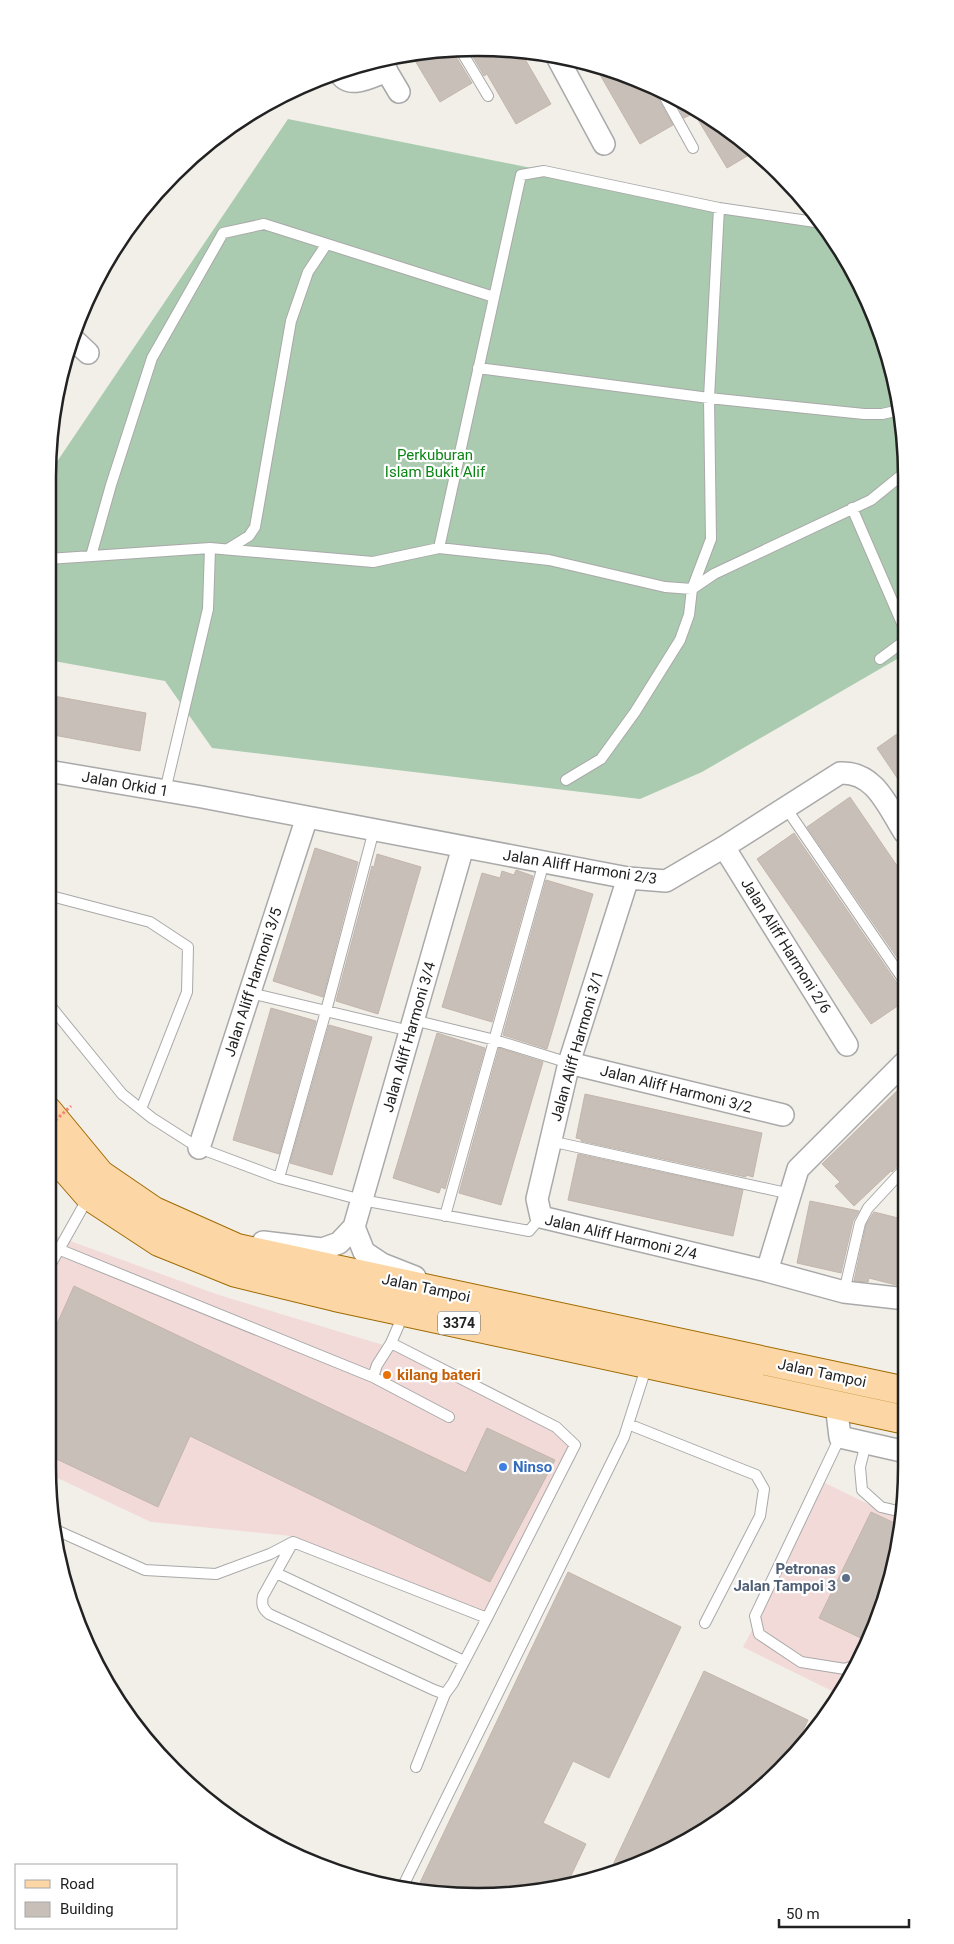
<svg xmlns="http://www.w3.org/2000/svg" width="954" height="1944" font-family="Roboto,sans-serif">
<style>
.commercial{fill:#f2dad9}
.cemetery{fill:#aacbaf}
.building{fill:#c7bfb8;stroke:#c4b6ab}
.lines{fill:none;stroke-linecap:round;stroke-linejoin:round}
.service-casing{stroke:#a9a9a9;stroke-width:12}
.minor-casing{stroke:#a9a9a9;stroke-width:24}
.primary-casing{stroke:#a06b00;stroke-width:30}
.service{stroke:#fff;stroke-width:10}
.minor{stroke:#fff;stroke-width:21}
.primary{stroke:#fcd6a4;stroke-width:28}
.path-bridge{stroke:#fa8072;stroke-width:3;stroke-dasharray:2.5 2.5;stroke-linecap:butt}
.food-dot{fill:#e8710a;stroke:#fff;stroke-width:2}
.shop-dot{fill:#3f7fe0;stroke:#fff;stroke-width:2}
.service-dot{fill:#5c6f8a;stroke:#fff;stroke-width:2}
.labels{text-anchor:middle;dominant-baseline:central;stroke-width:4.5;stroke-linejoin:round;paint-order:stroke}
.shield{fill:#fff;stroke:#646464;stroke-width:1}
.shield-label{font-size:14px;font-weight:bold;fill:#222}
.park-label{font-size:15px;fill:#0c8416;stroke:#fff}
.street-label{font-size:15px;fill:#222;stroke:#fff}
.food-label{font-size:15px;font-weight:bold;fill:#c56008;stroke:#fff;text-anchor:start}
.shop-label{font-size:15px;font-weight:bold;fill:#366cbe;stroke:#fff;text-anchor:start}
.service-label{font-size:15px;font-weight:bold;fill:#4e5e75;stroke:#fff;text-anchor:end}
.rim{fill:none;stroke:#222;stroke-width:2.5}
</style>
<rect width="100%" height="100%" fill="#f2efe9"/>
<path class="commercial" d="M48 1233 219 1295 393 1348 554 1431 570 1446 486 1612 291 1536 151 1522 49 1474Z
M823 1482 901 1520 898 1551 874 1632 840 1695 743 1647 771 1594Z"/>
<path class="cemetery" d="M288 119 824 227 874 312 903 421 904 655 702 772 640 799 212 748 165 681 48 660V475Z"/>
<path class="building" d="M468 48H477L521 52 551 104 516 124 487 74 484 76Z
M452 50 472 83 440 102 411 54Z
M595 66 642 80 656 89V95L673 125 640 144Z
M674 99 739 136 754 152 727 168 694 113 684 118Z
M48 695 146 713 140 751 48 734Z
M904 729V788L877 748Z
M850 797 904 876 905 969 807 827Z
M794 833 899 986 905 989V1001L871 1024 757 859Z
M315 848 358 862 323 997 273 981Z
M377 854 421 867 378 1014 336 1001 372 866 374 867Z
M516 870 533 876 492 1022 442 1007 482 873 500 878 502 871 514 875Z
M546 880 593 894 547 1049 503 1035Z
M271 1008 316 1021 279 1154 233 1140Z
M329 1025 372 1037 332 1175 290 1163Z
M437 1033 485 1048 445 1189 441 1187 439 1193 393 1178Z
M499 1048 543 1062 501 1205 459 1193Z
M905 1083V1161L900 1163 892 1172 891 1171 854 1206 835 1186 840 1182 822 1164Z
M585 1094 762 1133 753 1177 746 1175V1177L581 1141V1139L576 1138Z
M578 1154 743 1190 733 1236 568 1200Z
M810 1201 859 1211 853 1221 841 1273 797 1263Z
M874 1212 906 1220V1263L900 1286 869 1278 868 1282 854 1281 866 1225Z
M74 1286 466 1473 487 1428 555 1460 490 1582 190 1436 158 1507 48 1455V1344Z
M871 1512 901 1526 898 1551 876 1623 867 1641 819 1618Z
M568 1572 681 1627 609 1778 573 1761 543 1823 586 1844 568 1882 533 1893 417 1889Z
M704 1671 808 1720 788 1762 781 1770 667 1852 611 1869Z"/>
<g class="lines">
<g class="service-casing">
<path id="service" d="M460 49 488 96
M662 92 693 148
M478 368 709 398 864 414H882L900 410
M852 508 904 628
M439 548 521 175 544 171 719 208 822 223
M228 549 249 536 255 527 291 321 308 272 326 245
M91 556 111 485 152 358 223 233 264 224 494 297
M48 559 210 548 373 562 439 548 549 560 665 587 692 589 714 574 871 500 903 474
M880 659 903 642 904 639
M566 780 601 759 635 712 680 640 689 615 692 589 711 539 709 398 719 208
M165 791 208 609 210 548
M786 808 905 982
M55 897 150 922 188 947 187 992 141 1109
M250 993 410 1031
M48 1003 122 1094 152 1118 199 1148 279 1178 362 1200 529 1231 541 1217
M413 1020 495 1040 569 1063
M550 1141 791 1194
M279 1178 326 1011 374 830
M48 1184 63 1168
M445 1216 544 862
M58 1249 373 1377 377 1365 391 1343 404 1313
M48 1269 89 1196
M844 1292 860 1223 868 1208 905 1168
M373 1377 449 1417
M628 1424 756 1475 764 1489 760 1516 705 1623
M840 1437 755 1616 759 1634 801 1662 845 1669 856 1665
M866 1443 860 1467 862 1490 881 1507 902 1512
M58 1531 145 1570 216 1574 270 1554 293 1542 487 1618 575 1445 556 1427 391 1343
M293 1542 263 1596C261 1605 263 1609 269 1614L434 1690 445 1694 453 1683 487 1618
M276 1573 464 1661
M416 1767 445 1694
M403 1886 624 1437 647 1365"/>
</g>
<g class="minor-casing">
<path id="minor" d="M556 55 604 144
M380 60 399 92
M339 72C349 91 372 76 387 71
M72 338 88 353
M48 771 202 797 628 878 666 881 724 847 840 773C875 771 888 807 904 832
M724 847 847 1045
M628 878 569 1063 537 1199 541 1217 767 1271 844 1292 906 1299
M569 1063 783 1115
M199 1148 307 817
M354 1227 364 1252 382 1264 415 1277
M263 1242 322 1249 339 1243 354 1227 463 847
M767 1271 798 1169 905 1062
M836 1404 840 1437 906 1452"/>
</g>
<g class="primary-casing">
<path id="primary" d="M48 1111 100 1174 154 1211 237 1248 906 1391
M48 1149 89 1196 159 1242 236 1273 335 1297 906 1420"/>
</g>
<use href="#service" class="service"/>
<use href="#minor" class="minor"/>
<use href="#primary" class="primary"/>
<path class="path-bridge" d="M48 1127 71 1106"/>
</g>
<circle class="food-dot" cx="387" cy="1375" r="5"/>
<circle class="shop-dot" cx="503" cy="1467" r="5"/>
<circle class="service-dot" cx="846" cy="1578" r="5"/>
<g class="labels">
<rect class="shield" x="438" y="1311.5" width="42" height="23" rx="4"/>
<g class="shield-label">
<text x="459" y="1323">3374</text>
</g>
<g class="park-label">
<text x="435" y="455">Perkuburan<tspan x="435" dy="17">Islam Bukit Alif</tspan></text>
</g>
<g class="street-label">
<text transform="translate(125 784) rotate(10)">Jalan Orkid 1</text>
<text transform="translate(580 867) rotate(9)">Jalan Aliff Harmoni 2/3</text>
<text transform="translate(786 946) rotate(58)">Jalan Aliff Harmoni 2/6</text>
<text transform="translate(253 982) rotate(-72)">Jalan Aliff Harmoni 3/5</text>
<text transform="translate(409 1037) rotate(-74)">Jalan Aliff Harmoni 3/4</text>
<text transform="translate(577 1046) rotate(-74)">Jalan Aliff Harmoni 3/1</text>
<text transform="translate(676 1089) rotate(14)">Jalan Aliff Harmoni 3/2</text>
<text transform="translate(621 1237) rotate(13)">Jalan Aliff Harmoni 2/4</text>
<text transform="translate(426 1288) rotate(12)">Jalan Tampoi</text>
<text transform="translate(822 1373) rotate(12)">Jalan Tampoi</text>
</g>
<g class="food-label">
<text x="397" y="1375">kilang bateri</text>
</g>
<g class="shop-label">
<text x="513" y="1467">Ninso</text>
</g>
<g class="service-label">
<text x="836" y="1569">Petronas<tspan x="836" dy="17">Jalan Tampoi 3</tspan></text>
</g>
</g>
<path d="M0 0H954V1944H0ZM477 56H477A421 421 0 0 1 898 477V1467A421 421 0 0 1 477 1888H477A421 421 0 0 1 56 1467V477A421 421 0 0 1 477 56Z" fill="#fff" fill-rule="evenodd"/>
<path class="rim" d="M477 56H477A421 421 0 0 1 898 477V1467A421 421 0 0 1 477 1888H477A421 421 0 0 1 56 1467V477A421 421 0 0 1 477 56Z"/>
<rect x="15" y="1864" width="162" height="65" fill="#ffffff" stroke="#a7a7a7"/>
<rect x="25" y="1880" width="25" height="8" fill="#fcd6a4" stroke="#a7a7a7"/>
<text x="60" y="1889" font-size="15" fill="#222222">Road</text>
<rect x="25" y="1902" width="25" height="15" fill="#c7bfb8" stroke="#a7a7a7"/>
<text x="60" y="1914" font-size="15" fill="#222222">Building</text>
<path d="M779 1919v8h130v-8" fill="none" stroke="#222222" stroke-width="2.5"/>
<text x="786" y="1919" font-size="15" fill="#222222" stroke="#ffffff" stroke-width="4" paint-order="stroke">50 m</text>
</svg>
